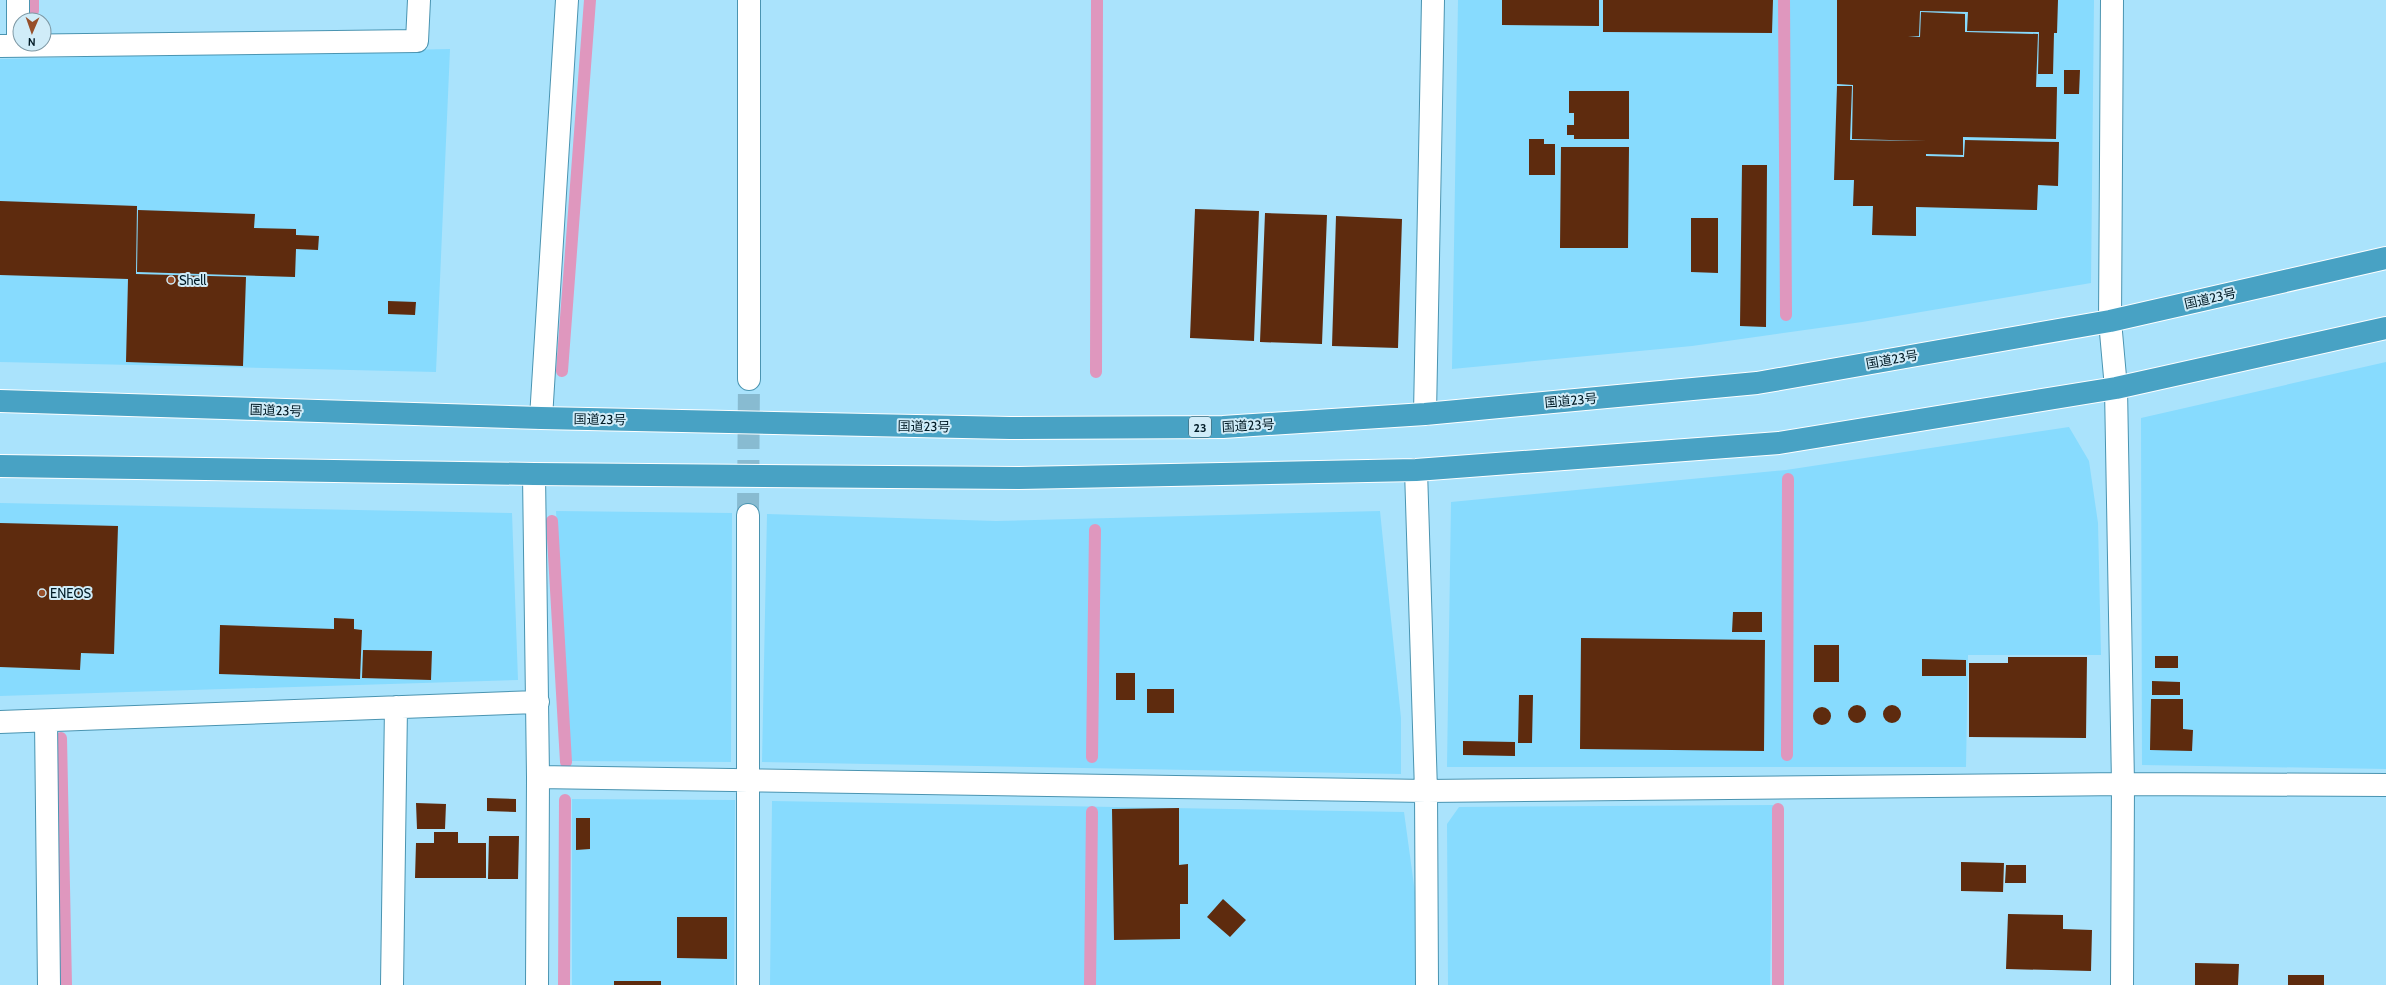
<svg xmlns="http://www.w3.org/2000/svg" width="2386" height="985" font-family="Cabin,'Noto Sans JP',sans-serif">
<style>
.built{fill:#87dbfe}
.lines{fill:none;stroke-linecap:round;stroke-linejoin:round}
.stream{stroke:#df97be;stroke-width:12}
.building{fill:#5e2b0e}
.minor-tunnel{stroke:#88bbd1;stroke-width:22;stroke-dasharray:22 11;stroke-linecap:butt}
.minor-casing{stroke:#4a94b1;stroke-width:24}
.highway-casing{stroke:#fff;stroke-width:24}
.minor{stroke:#fff;stroke-width:22}
.highway{stroke:#48a2c4;stroke-width:22}
.poi-dot{fill:#974f2a;stroke:#d0ecf8;stroke-width:1.5}
.labels{text-anchor:middle;dominant-baseline:central;stroke-width:4;stroke-linejoin:round;paint-order:stroke}
.shield{fill:#d0ecf8;stroke:#3e5964;stroke-width:1}
.shield-label{font-size:12px;font-weight:bold;fill:#001a25}
.poi-label{font-size:13px;fill:#001a25;stroke:#d0ecf8;text-anchor:start}
.street-label{font-size:13px;fill:#001a25;stroke:#d0ecf8}
</style>
<rect width="100%" height="100%" fill="#aae3fc"/>
<path class="built" d="M1458 0H2094L2091 283 1862 322 1692 346 1452 369Z
M450 49 436 372 0 362V59Z
M2386 362V769L2142 765 2141 418Z
M2069 427 2089 461 2098 523 2101 655H1968L1966 767H1447L1451 502 1786 470Z
M0 503 512 513 518 680 0 696Z
M556 511 732 513 731 762 570 761Z
M1380 511 1401 718V774L762 762 767 514 996 521Z
M572 799 735 800 734 985H572Z
M772 801 1404 812 1416 900V985H770Z
M1773 805 1770 985H1448L1447 824 1459 807Z"/>
<g class="lines">
<path class="stream" d="M33 0V11
M1784 0 1786 315
M562 371 590 0
M1096 372 1097 0
M552 521 566 762
M61 738 66 985
M1787 755 1788 479
M1092 757 1095 530
M564 985 565 800
M1090 985 1092 812
M1778 985V809"/>
</g>
<path class="building" d="M1502 0H1599V26L1502 25Z
M1603 0H1773L1772 33 1603 32Z
M1837 0H2058L2057 33H2054L2053 74H2038L2039 32 1967 31 1968 12 1920 11 1919 36H1908L1920 37 1921 12 1965 14V32L2038 34 2036 87H2057L2056 139 1963 137V155L1926 154V156L1964 157 1965 140 2059 142 2058 186 2038 185 2037 210 1916 207V236L1872 235 1873 206H1853L1854 180H1834L1837 86H1852L1850 140 1927 141 1852 139 1853 85 1837 84Z
M2064 70H2080L2079 94H2064Z
M1569 91H1629V139H1574V135H1567V125H1574V113H1569Z
M1529 139H1544V144H1555V175H1529Z
M1561 147H1629L1628 248H1560Z
M1742 165H1767L1766 327 1740 326Z
M0 201 137 206 136 274 246 277 243 366 126 362 128 279 0 275Z
M1195 209 1259 211 1254 341 1190 338Z
M138 210 255 214 254 228 296 229V235L319 236 318 250 296 249 295 277 137 272Z
M1265 213 1327 215 1322 344 1260 342Z
M1336 216 1402 219 1398 348 1332 346Z
M1691 218H1718V273L1691 272Z
M388 301 416 302 415 315 388 314Z
M0 523 118 526 114 654 81 653 80 670 0 667Z
M1733 612H1762V632H1732Z
M334 618 354 619V629L362 630 360 679 219 674 220 625 334 629Z
M1581 638 1765 640 1764 751 1580 749Z
M1814 645H1839V682H1814Z
M363 650 432 651 431 680 362 678Z
M2155 656H2178V668H2155Z
M2008 657H2087L2086 738 1969 737V663H2008Z
M1922 659 1966 660V676H1922Z
M1116 673H1135V700H1116Z
M2152 681 2180 682V695H2152Z
M1147 689H1174V713H1147Z
M1519 695H1533L1532 743H1518Z
M2151 699H2183V729L2193 730 2192 751 2150 750Z
M1848 714a9 9 0 1 1 18 0a9 9 0 1 1-18 0Z
M1883 714a9 9 0 1 1 18 0a9 9 0 1 1-18 0Z
M1813 716a9 9 0 1 1 18 0a9 9 0 1 1-18 0Z
M1463 741 1515 742V756L1463 755Z
M487 798 516 799V812L487 811Z
M416 803 446 804 445 829H417Z
M1179 808V865L1188 864V904H1180V939L1114 940 1112 809Z
M576 818H590V849L576 850Z
M434 832H458V843H486V878H415L416 843H434Z
M489 836H519L518 879H488Z
M1961 862 2004 863 2003 892 1961 891Z
M2006 865H2026V883H2005Z
M1223 899 1246 920 1230 937 1207 917Z
M2008 914 2063 915V929L2092 930 2091 971 2006 969Z
M677 917H727V959L677 958Z
M2195 963 2239 964 2238 985H2195Z
M2288 975H2324V985H2288Z
M614 981H661V985H614Z"/>
<g class="lines">
<path class="minor-tunnel" d="M748 515 749 379"/>
<g class="minor-casing">
<path id="minor" d="M18 0V46
M749 0V379
M2112 0 2110 321 2116 388 2123 784 2122 985
M0 46 417 41 419 0
M1425 414 1433 0
M541 418 567 0
M1416 470 1426 791 1427 985
M534 474 538 777 537 985
M748 515V985
M46 721 49 985
M0 722 538 702
M538 777 1426 791 2123 784 2386 785
M392 985 396 707"/>
</g>
<g class="highway-casing">
<path id="highway" d="M0 401 541 418 1010 428 1223 427 1425 414 1757 383 2110 321 2386 258
M0 466 534 474 1019 478 1416 470 1779 443 2116 388 2386 328"/>
</g>
<use href="#minor" class="minor"/>
<use href="#highway" class="highway"/>
</g>
<g class="poi-dot">
<circle cx="171" cy="280" r="4"/>
<circle cx="42" cy="593" r="4"/>
</g>
<g class="labels">
<rect class="shield" x="1189" y="417" width="22" height="20" rx="3"/>
<g class="shield-label">
<text x="1200" y="427">23</text>
</g>
<g class="poi-label">
<text x="179" y="280">Shell</text>
<text x="50" y="593">ENEOS</text>
</g>
<g class="street-label">
<text transform="translate(2210 298) rotate(-13)">国道23号</text>
<text transform="translate(1892 359) rotate(-10)">国道23号</text>
<text transform="translate(1571 400) rotate(-5)">国道23号</text>
<text transform="translate(276 410) rotate(2)">国道23号</text>
<text transform="translate(600 419) rotate(1)">国道23号</text>
<text transform="translate(1248 425) rotate(-3)">国道23号</text>
<text transform="translate(924 426) rotate(1)">国道23号</text>
</g>
</g>
<g transform="translate(32 32) rotate(182)"><circle r="19" fill="#d0ecf8" stroke="#7d98a4"/>
<path d="M0-3L7 15L0 10L-7 15Z" fill="#974f2a"/>
<text y="-6" font-size="11" font-weight="bold" text-anchor="middle" fill="#001a25">N</text>
</g>
</svg>
